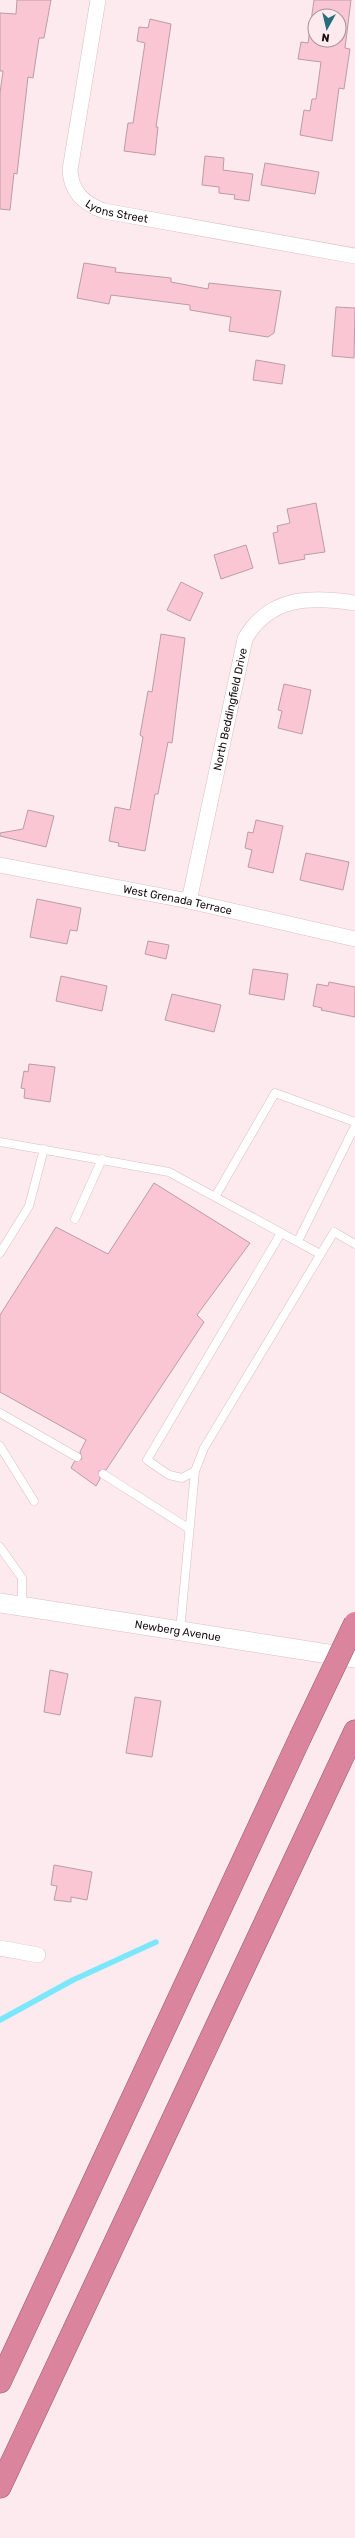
<svg xmlns="http://www.w3.org/2000/svg" width="355" height="2538" font-family="Rubik,sans-serif">
<style>
.lines{fill:none;stroke-linecap:round;stroke-linejoin:round}
.stream{stroke:#7be7fb;stroke-width:5.5}
.building{fill:#fbc6d4;stroke:#ba9da4;fill-rule:evenodd}
.service-casing{stroke:#dbbdc5;stroke-width:9}
.minor-casing{stroke:#dbbdc5;stroke-width:16}
.tertiary-casing{stroke:#dbbdc5;stroke-width:20}
.motorway-casing{stroke:#965b6d;stroke-width:23}
.service{stroke:#fff;stroke-width:8}
.minor{stroke:#fff;stroke-width:15}
.tertiary{stroke:#fff;stroke-width:19}
.motorway{stroke:#da849e;stroke-width:22}
.motorway-bridge-casing{stroke:#965b6d;stroke-width:23;stroke-linecap:butt}
.motorway-bridge{stroke:#da849e;stroke-width:22}
.labels{text-anchor:middle;dominant-baseline:central;stroke-width:4;stroke-linejoin:round;paint-order:stroke}
.street-label{font-size:11px;fill:#180e11;stroke:#fdeaef}
</style>
<rect width="100%" height="100%" fill="#fdeaef"/>
<g class="lines">
<path class="stream" d="M0 2020 73 1980 156 1942"/>
</g>
<path class="building" d="M17 0H51L44 38H39L33 78 28 77 17 174 14 173 10 210 0 209V93L3 71H0V13L16 14Z
M314 0H351L345 48 350 49 344 89 339 88 332 141 300 135 304 110 310 111 312 99H316L321 62 298 59 301 42 308 43ZM315 16H339V40H315Z
M150 19 171 24 156 127H158L155 155 124 151 128 123H133L145 43 137 41 139 27 148 28Z
M205 156 224 158 223 170 253 174 249 201 234 199 235 195 219 193V187L202 185Z
M265 163 319 172 315 194 261 185Z
M84 263 116 268 115 272 171 278V282L208 289 209 283 281 291 274 333 268 337 229 331 231 317 190 310V305L111 295 109 304 77 298Z
M336 307 355 308 354 358 332 356Z
M256 360 285 365 282 384 253 380Z
M316 503 325 552 304 555 305 559 279 564 273 533 278 532 277 526 290 523 287 509Z
M246 545 253 568 221 579 214 555Z
M181 582 203 593 190 621 167 610Z
M161 634 185 638 172 743 168 742 158 794H155L145 851 118 846 119 843 109 841 115 807 130 810 143 737 140 735 148 691 152 692Z
M284 684 311 690 302 734 278 728 282 711 278 710Z
M28 810 54 816 46 847 0 836V833L23 829Z
M256 820 283 826 273 873 248 867 252 850 245 848 248 832 253 833Z
M306 853 349 862 343 890 300 880Z
M37 899 81 908 77 931 70 930 67 944 30 937Z
M148 941 169 945 166 959 145 954Z
M253 969 288 974 284 1000 249 994Z
M61 976 107 986 102 1011 56 1001Z
M329 982 355 987V1017L321 1010 322 1008 313 1006 317 984 328 986Z
M172 994 221 1005 214 1032 165 1020Z
M29 1064 55 1067 50 1102 24 1098 25 1089 21 1088 24 1071 28 1072Z
M154 1183 250 1243 197 1315 204 1322 106 1470 99 1471 100 1479 96 1486 71 1468 74 1462 82 1459 80 1452 86 1440 0 1392V1315L56 1227 108 1254Z
M50 1670 68 1674 60 1715 44 1712Z
M135 1697 161 1701 152 1757 126 1753Z
M54 1865 92 1872 87 1900 71 1897V1902L54 1900 57 1886 51 1885Z"/>
<g class="lines">
<g class="service-casing">
<path id="service" d="M0 1142 169 1172 320 1254
M215 1197 275 1093 355 1122
M75 1219 102 1159
M298 1241 355 1126
M0 1253 29 1206 44 1149
M0 1413 77 1457
M0 1446 34 1501
M195 1471 182 1478 169 1475 147 1460 281 1233
M103 1474 188 1528
M0 1547 22 1578V1607
M180 1631 195 1471 204 1448 334 1232 355 1244"/>
</g>
<g class="minor-casing">
<g id="minor">
<path id="s1" d="M98 0 70 170C71 192 84 204 104 211L355 256"/>
<path id="s2" d="M0 865 189 901 355 939"/>
<path id="s3" d="M189 901 245 639C269 596 312 596 355 603"/>
<path d="M0 1948 38 1955"/>
</g>
</g>
<g class="tertiary-casing">
<g id="tertiary">
<path id="s4" d="M0 1603 355 1658"/>
</g>
</g>
<g class="motorway-casing">
<path id="motorway" d="M0 2382 300 1738
M0 2487 355 1731"/>
</g>
<use href="#service" class="service"/>
<use href="#minor" class="minor"/>
<use href="#tertiary" class="tertiary"/>
<use href="#motorway" class="motorway"/>
<g class="motorway-bridge-casing">
<path id="motorway-bridge" d="M300 1738 355 1623"/>
</g>
<use href="#motorway-bridge" class="motorway-bridge"/>
</g>
<g class="labels">
<g class="street-label">
<text stroke="none"><textPath href="#s1" startOffset="242">Lyons Street</textPath></text>
<text stroke="none"><textPath href="#s3" startOffset="196">North Beddingfield Drive</textPath></text>
<text stroke="none"><textPath href="#s2" startOffset="181">West Grenada Terrace</textPath></text>
<text stroke="none"><textPath href="#s4" startOffset="180">Newberg Avenue</textPath></text>
</g>
</g>
<g transform="translate(327 28) rotate(188)"><circle r="19" fill="#fdeaef" stroke="#a19296"/>
<path d="M0-3L7 15L0 10L-7 15Z" fill="#276e7b"/>
<text y="-6" font-size="11" font-weight="bold" text-anchor="middle" fill="#180e11">N</text>
</g>
</svg>
